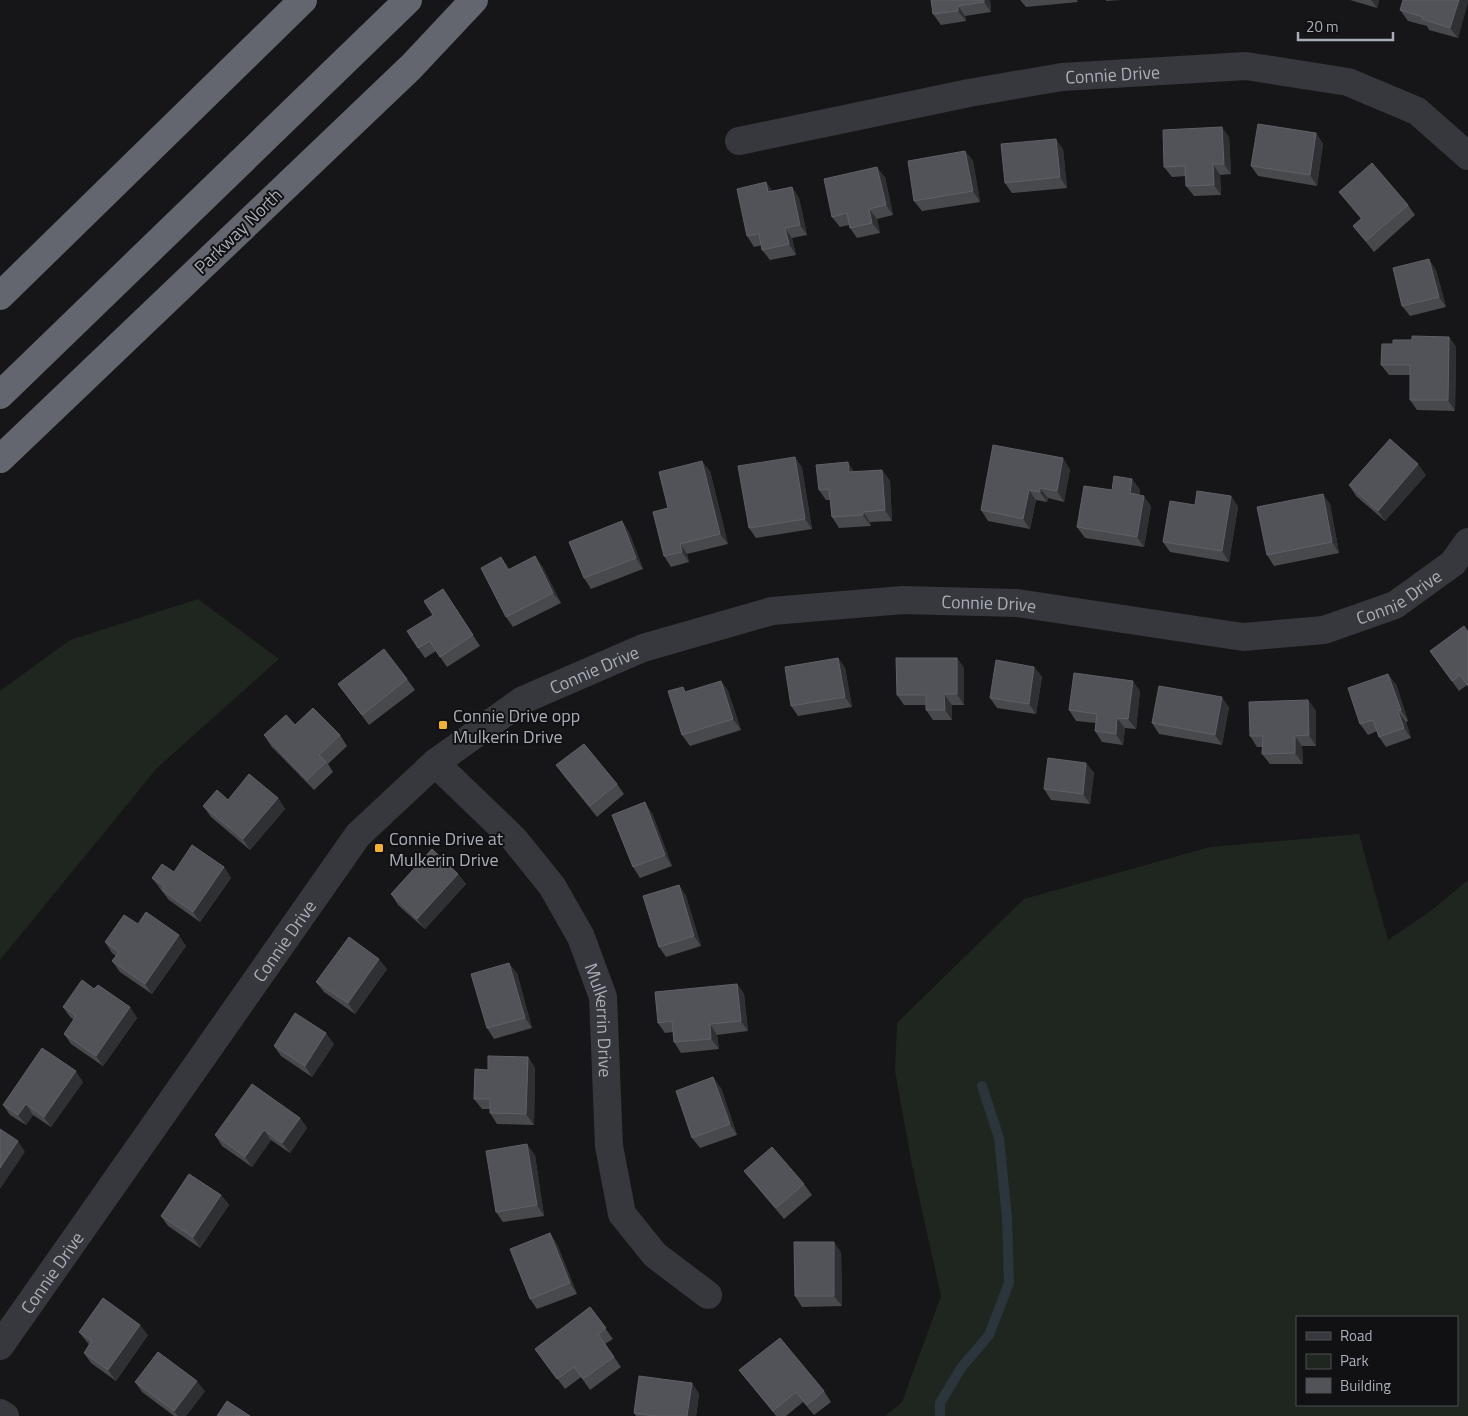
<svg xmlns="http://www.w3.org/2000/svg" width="1468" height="1416" font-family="'Titillium Web',sans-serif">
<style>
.green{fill:#1e261f;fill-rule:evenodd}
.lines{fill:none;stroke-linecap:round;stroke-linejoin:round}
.stream{stroke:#2c353c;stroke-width:10}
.minor{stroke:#37383d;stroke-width:28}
.highway{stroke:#63666e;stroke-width:28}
.wall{fill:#47494d}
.shaded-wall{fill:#2f3033}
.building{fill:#525359;stroke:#5f6168}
.poi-dot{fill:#f2b134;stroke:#111113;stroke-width:2}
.labels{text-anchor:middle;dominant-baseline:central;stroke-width:4;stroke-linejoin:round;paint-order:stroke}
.street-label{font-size:18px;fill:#a8adb8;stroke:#111113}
.poi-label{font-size:18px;fill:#a8adb8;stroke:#111113;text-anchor:start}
</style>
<rect width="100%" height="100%" fill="#161618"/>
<path class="green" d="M198 599 279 659 157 768 0 960V691L70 640Z
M1359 834 1388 940 1432 910 1468 880V1416H885L902 1402 941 1296 912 1165 895 1071 897 1023 1024 899 1210 847ZM1457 1317V1405H1297V1317Z"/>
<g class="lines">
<path class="stream" d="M940 1416V1403L961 1368 989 1335 1009 1283 1007 1218 999 1138 982 1086"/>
<g class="minor">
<path id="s1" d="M739 141 969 93 1062 77 1246 66 1348 82 1417 111 1468 156"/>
<path id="s2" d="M435 763 514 839 552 886 581 937 603 997 609 1146 622 1214 655 1255 708 1295"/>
<path id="s3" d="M0 1346 358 835 435 763 523 700 643 648 772 611 903 600 1017 603 1243 637 1324 630 1395 605 1453 563 1468 542"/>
<path d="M0 1413 5 1416"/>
</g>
<path class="highway" d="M0 296 303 0
M0 395 408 0
M0 459 411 67 474 0"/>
</g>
<path class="wall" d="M931 0H990L991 12 965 16 966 21 941 25 933 14Z
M1020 0H1077L1078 2 1026 7Z
M1106 0H1122L1106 1Z
M1350 0H1379L1377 8Z
M1468 0 1458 38 1429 30 1427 26 1408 21 1400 10Z
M1316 133 1323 144 1317 186 1258 176 1251 166Z
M1229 137 1231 174 1220 175 1221 195 1194 196 1186 186V176L1172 177 1164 167Z
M1063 149 1067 188 1012 193 1005 183Z
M965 151 973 161 980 202 922 211 914 201Z
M885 177 893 215 877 219 880 233 857 238 850 228 849 225 840 227 832 217Z
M766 182 772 191 792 187 799 198 807 235 792 238 796 255 770 260 762 250V245L754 247 747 236Z
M1339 192 1408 205 1415 215 1374 252 1361 236 1353 226 1361 219 1347 202Z
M1436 270 1446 307 1410 316 1402 306Z
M1449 337 1456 347 1455 411 1417 410 1410 400V375H1389L1381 365 1393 344 1412 340Z
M795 457 802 468 812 529 756 538 749 528Z
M1070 469 1064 502 1048 498 1047 502 1036 500 1030 529 988 521 981 510Z
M882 470 890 481 892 521 870 522 871 526 839 528 832 517 830 500H826L819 490 855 472Z
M710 471 728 544 687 554 689 562 671 567 664 556 668 508Z
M1426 475 1385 521 1356 496 1349 485Z
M1132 479 1140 490 1139 495 1151 506 1144 547 1085 538 1077 527 1112 490Z
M1231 496 1238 507 1229 562 1170 552 1163 542 1195 505Z
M1330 504 1339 553 1274 566 1267 555Z
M629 532 643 569 591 589 584 578Z
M542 566 561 603 513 627 506 617 509 569Z
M443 589 480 646 447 667 436 651 425 658 418 648 433 615Z
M1468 632V687L1467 685 1459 691 1430 651Z
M838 658 845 668 852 707 798 716 791 706Z
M957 658 964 668V705H952V720H933L926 710V705H904L897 695Z
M1034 667 1042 677 1036 714 997 708 990 698Z
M407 679 415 690 369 725 338 684Z
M721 681 728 691 741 730 690 746 682 735 687 692Z
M1396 684 1408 721 1406 722 1411 738 1386 747 1379 737 1377 731 1368 735 1360 724Z
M1140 691 1136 729 1125 728 1123 745 1102 742 1095 731 1096 723 1076 721 1069 710Z
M1308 700 1316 711V746H1302L1303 764H1270L1262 754V747H1257L1250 736Z
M1229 707 1222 745 1159 734 1152 723Z
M295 725 340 735 347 746 328 764 333 772 314 790 271 746 264 735Z
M1086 763 1094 773 1090 804 1051 800 1044 789Z
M556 765 617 784 624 794 597 817 564 776Z
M278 798 285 809 250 850 211 817 203 806 228 800Z
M652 813 672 866 640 878 633 867Z
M224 867 231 878 200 922 169 900 152 878 174 872Z
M458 874 466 884 425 929 398 905 391 894Z
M679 885 686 896 701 946 666 957 659 947Z
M138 924 186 946 152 994 120 972 112 961 116 956 112 953 105 942Z
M387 969 355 1014 324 992 316 982Z
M517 973 532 1028 494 1039 487 1028Z
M737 984 744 994 748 1031 717 1035 719 1049 681 1053 674 1042 673 1032 665 1033 658 1023Z
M63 1007H130L137 1018 103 1066 71 1044 64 1034 74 1020 70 1017Z
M334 1044 312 1077 281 1056 274 1046Z
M528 1057 535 1068 534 1125 497 1124 490 1113V1109H482L474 1099 488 1070Z
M83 1082 51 1127 33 1115 26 1125 10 1115 3 1105Z
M721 1088 737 1135 700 1148 692 1138Z
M300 1118 307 1128 290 1153 271 1140 252 1167 222 1146 215 1135Z
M535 1155 544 1216 503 1222 496 1212Z
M744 1171 804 1184 812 1195 784 1219 752 1181Z
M221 1195 229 1205 200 1248 168 1226 161 1216Z
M557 1244 577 1294 537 1309 530 1299Z
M841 1252 842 1306 802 1307 795 1296Z
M590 1307 613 1339 605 1344 621 1367 590 1390 581 1377 565 1389 535 1349Z
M79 1332 148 1335 116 1381 91 1363 84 1353 89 1344 87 1342Z
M739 1370 824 1391 831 1402 814 1415 803 1402 786 1416H776L747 1380Z
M135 1382 205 1391 186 1416H174L142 1392Z
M692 1383 699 1394 696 1416H636L634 1413Z"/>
<path class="shaded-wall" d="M984 0H990L991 12 984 2Z
M1371 0H1379L1377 8Z
M1459 0H1468V3L1458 38 1450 28Z
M958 6 965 16 966 21 958 11Z
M1222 127 1229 137 1231 174 1224 164Z
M1316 133 1323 144 1317 186 1310 175Z
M1056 139 1063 149 1067 188 1060 177Z
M965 151 973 161 980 202 973 191Z
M1213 164 1220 175 1221 195 1214 185Z
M877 167 885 177 893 215 886 205Z
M766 182 773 193 768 192Z
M792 187 799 198 807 235 800 225Z
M869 209 877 219 880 233 872 223Z
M785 228 792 238 796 255 789 244Z
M1429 259 1436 270 1446 307 1439 297Z
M1449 337 1456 347 1455 411 1448 400Z
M795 457 802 468 812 529 805 519Z
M1063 458 1070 469 1064 502 1057 491Z
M702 461 710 471 728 544 720 534Z
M848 462 855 473 849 472Z
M1418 464 1426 475 1385 521 1378 511Z
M882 470 890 481 892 521 885 510Z
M1132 479 1140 490 1137 504 1130 493Z
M1040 488 1048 498 1047 502 1040 492Z
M1029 490 1036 500 1030 529 1023 519Z
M1323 494 1330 504 1339 553 1332 542Z
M1144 496 1151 506 1144 547 1137 537Z
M1231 496 1238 507 1229 562 1222 551Z
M863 512 870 522 871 526 863 515Z
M622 521 629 532 643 569 636 558Z
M680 544 687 554 689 562 682 552Z
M535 556 542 566 561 603 553 593Z
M501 557 509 568 515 580 508 570Z
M838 658 845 668 852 707 845 697Z
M957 658 964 668V705L957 694Z
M1034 667 1042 677 1036 714 1029 704Z
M1388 674 1396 684 1408 721 1401 710Z
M721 681 728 691 741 730 733 719Z
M1133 681 1140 691 1136 729 1128 719Z
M944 694 952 705V720L945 710Z
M1222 697 1229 707 1222 745 1215 735Z
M1308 700 1316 711V746L1309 735Z
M1398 711 1406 722 1411 738 1404 728Z
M1117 718 1125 728 1123 745 1116 734Z
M1295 736 1302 746 1303 764 1295 753Z
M1086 763 1094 773 1090 804 1083 794Z
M278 798 285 809 250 850 243 839Z
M645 802 652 813 672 866 665 855Z
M224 867 231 878 200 922 193 912Z
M458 874 466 884 425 929 417 919Z
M679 885 686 896 701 946 694 936Z
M179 935 186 946 152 994 145 984Z
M379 959 387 969 355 1014 348 1003Z
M509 963 517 973 532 1028 525 1018Z
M737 984 744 994 748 1031 741 1021Z
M130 1007 137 1018 103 1066 96 1056Z
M710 1024 717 1035 719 1049 711 1039Z
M326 1033 334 1044 312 1077 305 1066Z
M528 1057 535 1068 534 1125 526 1114Z
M76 1071 83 1082 51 1127 44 1117Z
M713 1077 721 1088 737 1135 730 1124Z
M26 1104 33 1115 26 1125 18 1115Z
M300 1118 307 1128 290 1153 282 1143Z
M264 1130 271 1140 252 1167 245 1157Z
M18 1141 25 1152 0 1189V1168Z
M527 1144 535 1155 544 1216 537 1205Z
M221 1195 229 1205 200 1248 193 1237Z
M550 1233 557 1244 577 1294 570 1283Z
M834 1242 841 1252 842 1306 834 1296Z
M140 1325 148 1335 116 1381 108 1370Z
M197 1381 205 1391 186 1416H178L174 1411Z
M692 1383 699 1394 696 1416H687Z"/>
<path class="building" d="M931 0H984V2L958 6V11L933 14Z
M1403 0H1459L1450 28 1422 19 1423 17 1400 10Z
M1258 124 1316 133 1310 175 1251 166Z
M1222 127 1224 164H1213L1214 185 1186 186 1185 166 1164 167 1163 130Z
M1056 139 1060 177 1005 183 1001 144Z
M965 151 973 191 914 201 908 161Z
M1372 163 1408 205 1366 241 1353 226 1362 218 1339 192Z
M877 167 886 205 869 209 872 223 850 228 847 213 832 217 824 179Z
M766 182 768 192 792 187 800 225 785 228 789 244 762 250 759 234 747 236 737 189Z
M1429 259 1439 297 1402 306 1393 268Z
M1412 336 1449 337 1448 400H1410V365H1381L1382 344H1393V340H1412Z
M1390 439 1418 464 1378 511 1349 485Z
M993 445 1063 458 1057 491 1040 488V492L1029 490 1023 519 981 510Z
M795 457 805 519 749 528 738 466Z
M702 461 720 534 680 544 682 552 664 556 653 512 668 508 659 472Z
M848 462 849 472 882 470 885 510 863 512V515L832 517 829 489 819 490 816 465Z
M1114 476 1132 479 1130 493 1144 496 1137 537 1077 527 1084 486 1112 490Z
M1197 491 1231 496 1222 551 1163 542 1170 501 1195 505Z
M1323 494 1332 542 1267 555 1257 507Z
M622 521 636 558 584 578 569 542Z
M535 556 553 593 506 617 481 568 501 557 508 570Z
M443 589 473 635 440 657 430 641 418 648 407 631 433 615 424 601Z
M1464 626 1468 632V686L1460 675 1452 681 1430 651Z
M384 649 407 679 362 715 338 684Z
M838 658 845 697 791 706 785 667Z
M896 658H957V694H944L945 710H926V695H897Z
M996 660 1034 667 1029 704 990 698Z
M1074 673 1133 681 1128 719 1117 718 1116 734 1095 731 1097 714 1069 710Z
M1388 674 1401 710 1398 711 1404 728 1379 737 1373 720 1360 724 1348 688Z
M721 681 733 719 682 735 668 691 683 687 685 692Z
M1159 686 1222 697 1215 735 1152 723Z
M1308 700 1309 735 1295 736V753L1262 754 1263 736H1250L1249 702Z
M313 708 340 735 319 755 326 762 307 780 264 735 286 715 295 725Z
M584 744 617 784 590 806 556 765Z
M1048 758 1086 763 1083 794 1044 789Z
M249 774 278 798 243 839 203 806 217 790 228 800Z
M645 802 665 855 633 867 612 815Z
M192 845 224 867 193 912 162 890 164 886 152 878 162 864 174 872Z
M432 849 458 874 417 919 391 894Z
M679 885 694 936 659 947 643 896Z
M146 912 179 935 145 984 112 961 119 952 105 942 124 915 138 924Z
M349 937 379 959 348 1003 316 982Z
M509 963 525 1018 487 1028 471 974Z
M82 980 94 989 98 985 130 1007 96 1056 64 1034 76 1016 63 1007Z
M737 984 741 1021 710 1024 711 1039 674 1042 672 1021 658 1023 655 992Z
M295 1013 326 1033 305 1066 274 1046Z
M42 1048 76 1071 44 1117 26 1104 18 1115 3 1105Z
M488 1056 528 1057 526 1114 490 1113V1099H474L475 1069 488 1070Z
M713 1077 730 1124 692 1138 676 1091Z
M252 1084 300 1118 282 1143 264 1130 245 1157 215 1135Z
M0 1129 18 1141 0 1168Z
M527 1144 537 1205 496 1212 486 1151Z
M772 1147 804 1184 776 1208 744 1171Z
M189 1174 221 1195 193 1237 161 1216Z
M550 1233 570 1283 530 1299 510 1249Z
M794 1242H834V1296H795Z
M103 1298 140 1325 108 1370 84 1353 92 1341 79 1332Z
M590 1307 606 1328 598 1334 614 1357 583 1379 574 1367 557 1379 535 1349Z
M780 1338 824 1391 807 1405 796 1392 773 1411 739 1370Z
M158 1352 197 1381 174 1411 135 1382Z
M639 1376 692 1383 687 1416H654L634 1413Z
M227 1401 250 1416H217Z"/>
<g class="poi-dot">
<rect x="438" y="720" width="10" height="10" rx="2.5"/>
<rect x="374" y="843" width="10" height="10" rx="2.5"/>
</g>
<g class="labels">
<g class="street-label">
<text stroke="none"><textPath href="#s1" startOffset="380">Connie Drive</textPath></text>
<text transform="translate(238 231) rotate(-44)">Parkway North</text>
<text stroke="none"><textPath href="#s3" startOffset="1740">Connie Drive</textPath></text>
<text stroke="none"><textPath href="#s3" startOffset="1320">Connie Drive</textPath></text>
<text stroke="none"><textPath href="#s3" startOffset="915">Connie Drive</textPath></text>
<text stroke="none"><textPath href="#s3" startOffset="495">Connie Drive</textPath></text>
<text stroke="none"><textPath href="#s2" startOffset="315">Mulkerrin Drive</textPath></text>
<text stroke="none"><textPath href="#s3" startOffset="90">Connie Drive</textPath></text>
</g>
<g class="poi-label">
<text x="453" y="715">Connie Drive opp<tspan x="453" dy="21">Mulkerin Drive</tspan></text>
<text x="389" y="838">Connie Drive at<tspan x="389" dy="21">Mulkerin Drive</tspan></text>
</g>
</g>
<rect x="1296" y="1316" width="162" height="90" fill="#111113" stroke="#4d4f55"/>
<rect x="1306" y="1332" width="25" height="8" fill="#37383d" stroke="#4d4f55"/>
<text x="1340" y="1341" font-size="15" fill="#a8adb8">Road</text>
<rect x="1306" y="1354" width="25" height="15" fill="#1e261f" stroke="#4d4f55"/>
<text x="1340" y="1366" font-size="15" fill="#a8adb8">Park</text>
<rect x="1306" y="1378" width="25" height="15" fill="#525359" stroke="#4d4f55"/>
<text x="1340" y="1391" font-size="15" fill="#a8adb8">Building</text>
<path d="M1298 32v8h95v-8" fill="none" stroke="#a8adb8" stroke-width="2.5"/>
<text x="1306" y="32" font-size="15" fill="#a8adb8" stroke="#111113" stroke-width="4" paint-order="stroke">20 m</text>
</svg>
